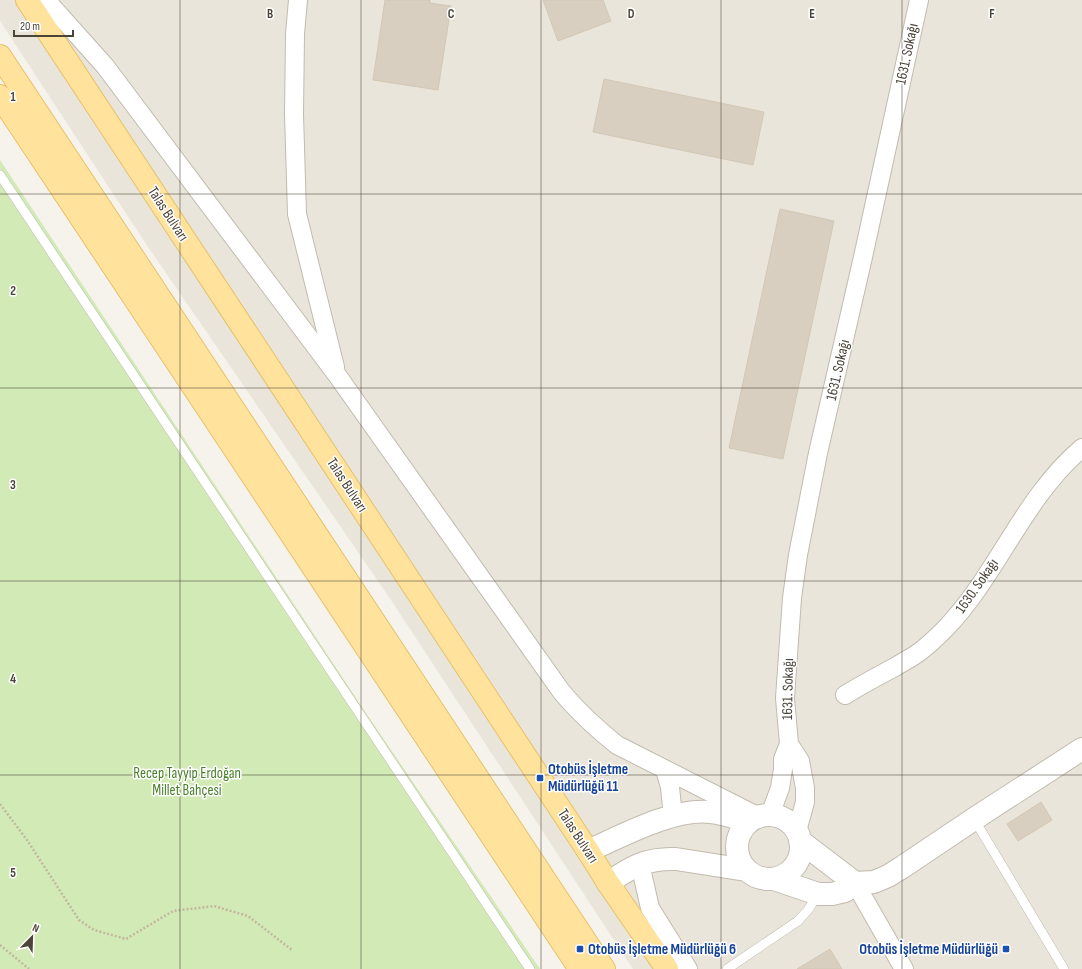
<svg xmlns="http://www.w3.org/2000/svg" width="1082" height="969" font-family="'Sofia Sans Condensed',sans-serif">
<style>
.residential{fill:#eae5da}
.green{fill:#d2eab5}
.building{fill:#d8cfc1;stroke:#d3c7b4}
.lines{fill:none;stroke-linecap:round;stroke-linejoin:round}
.service-casing{stroke:#c2bbae;stroke-width:10}
.minor-casing{stroke:#c2bbae;stroke-width:20}
.tertiary-casing{stroke:#c2bbae;stroke-width:24}
.primary-casing{stroke:#e6c16a;stroke-width:24}
.path{stroke:#c4b79f;stroke-width:2.5;stroke-dasharray:2 2;stroke-linecap:butt}
.service{stroke:#fff;stroke-width:9}
.minor{stroke:#fff;stroke-width:18}
.tertiary{stroke:#fff;stroke-width:22}
.primary{stroke:#ffe39c;stroke-width:22}
.grid{fill:none;stroke:#4b4439;stroke-width:1;stroke-opacity:0.55}
.transit-dot{fill:#1a4fb4;stroke:#fff;stroke-width:1.5}
.labels{text-anchor:middle;dominant-baseline:central;stroke-width:3;stroke-linejoin:round;paint-order:stroke}
.street-label{font-size:15px;fill:#4b4439;stroke:#fff}
.transit-label{font-size:15px;font-weight:bold;fill:#164399;stroke:#fff;text-anchor:start}
.park-label{font-size:15px;fill:#4a7f2a;stroke:#fff}
.grid-label{font-size:13px;text-anchor:middle;font-weight:bold;fill:#4b4439;stroke:#fff;stroke-width:3;stroke-linejoin:round;paint-order:stroke}
</style>
<rect width="100%" height="100%" fill="#f6f3ec"/>
<path class="residential" d="M0 0H1082V969H633L391 600 146 244 0 21Z"/>
<path class="green" d="M0 160 366 713 540 969H0Z"/>
<path class="building" d="M385 0H430V3L451 6 438 90 373 80Z
M543 0H603L611 21 558 41Z
M604 79 764 112 753 165 593 132Z
M780 209 834 221 783 459 729 448Z
M1041 802 1052 820 1018 841 1007 824Z
M830 949 842 969H797Z"/>
<g class="lines">
<g class="service-casing">
<path id="service" d="M0 175 530 969
M974 819 1064 969
M727 969 798 921 808 910 818 894"/>
</g>
<g class="minor-casing">
<path id="minor" d="M46 0 105 66 337 375 561 691C578 712 596 728 617 745L759 817
M298 0 295 34 294 114 297 214 335 367
M845 695C861 685 878 676 895 667 903 662 911 658 918 653 928 646 937 637 945 629 998 574 1023 498 1082 448
M789 744 800 761 805 788V802L797 831
M665 770 670 787 673 817
M770 815 780 788 783 769V759L789 744 785 698 792 598 798 555 818 453 863 257 919 0
M640 864 650 908 688 969
M855 883 904 969"/>
</g>
<g class="tertiary-casing">
<path id="tertiary" d="M737 847a32 32 0 1 1 64 0a32 32 0 1 1-64 0Z
M800 841 855 883
M588 851C622 836 673 808 710 812 723 813 737 818 749 822
M774 879 818 894H832L845 891 855 883 874 882 888 876 901 868 974 819 1082 749
M608 883C631 867 646 858 676 859L746 870"/>
</g>
<g class="primary-casing">
<path id="primary" d="M27 0 588 851 608 883 667 969
M0 56 604 969
M0 96 580 969"/>
</g>
<path class="path" d="M0 804 27 840 79 920 94 930 126 939 173 911 214 906 248 916 292 950
M0 945 29 969"/>
<use href="#service" class="service"/>
<use href="#minor" class="minor"/>
<use href="#tertiary" class="tertiary"/>
<use href="#primary" class="primary"/>
</g>
<path class="grid" d="M180 0V969M361 0V969M541 0V969M721 0V969M902 0V969M0 194H1082M0 388H1082M0 581H1082M0 775H1082"/>
<g class="transit-dot">
<rect x="536" y="774" width="8" height="8" rx="2"/>
<rect x="576" y="945" width="8" height="8" rx="2"/>
<rect x="1002" y="945" width="8" height="8" rx="2"/>
</g>
<g class="labels">
<g class="street-label">
<text transform="translate(907 54) rotate(-78)">1631. Sokağı</text>
<text transform="translate(168 214) rotate(57)">Talas Bulvarı</text>
<text transform="translate(838 370) rotate(-77)">1631. Sokağı</text>
<text transform="translate(347 485) rotate(57)">Talas Bulvarı</text>
<text transform="translate(977 586) rotate(-55)">1630. Sokağı</text>
<text transform="translate(788 689) rotate(-89)">1631. Sokağı</text>
<text transform="translate(578 836) rotate(57)">Talas Bulvarı</text>
</g>
<g class="transit-label">
<text x="548" y="769">Otobüs İşletme<tspan x="548" dy="17">Müdürlüğü 11</tspan></text>
<text x="588" y="949">Otobüs İşletme Müdürlüğü 6</text>
<text x="998" y="949" text-anchor="end">Otobüs İşletme Müdürlüğü</text>
</g>
<g class="park-label">
<text x="187" y="773">Recep Tayyip Erdoğan<tspan x="187" dy="17">Millet Bahçesi</tspan></text>
</g>
</g>
<g class="grid-label">
<text x="270" y="18">B</text>
<text x="451" y="18">C</text>
<text x="631" y="18">D</text>
<text x="812" y="18">E</text>
<text x="992" y="18">F</text>
<text x="13" y="101">1</text>
<text x="13" y="295">2</text>
<text x="13" y="489">3</text>
<text x="13" y="683">4</text>
<text x="13" y="877">5</text>
</g>
<g transform="translate(32 937) rotate(23)" stroke="#ffffff" stroke-width="3" paint-order="stroke">
<path d="M0-3L7 15L0 10L-7 15Z" fill="#4b4439"/>
<text y="-6" font-size="11" font-weight="bold" text-anchor="middle" fill="#4b4439">N</text>
</g>
<path d="M14 30v6h59v-6" fill="none" stroke="#4b4439" stroke-width="2"/>
<text x="20" y="30" font-size="12" fill="#4b4439" stroke="#ffffff" stroke-width="3" paint-order="stroke">20 m</text>
</svg>
